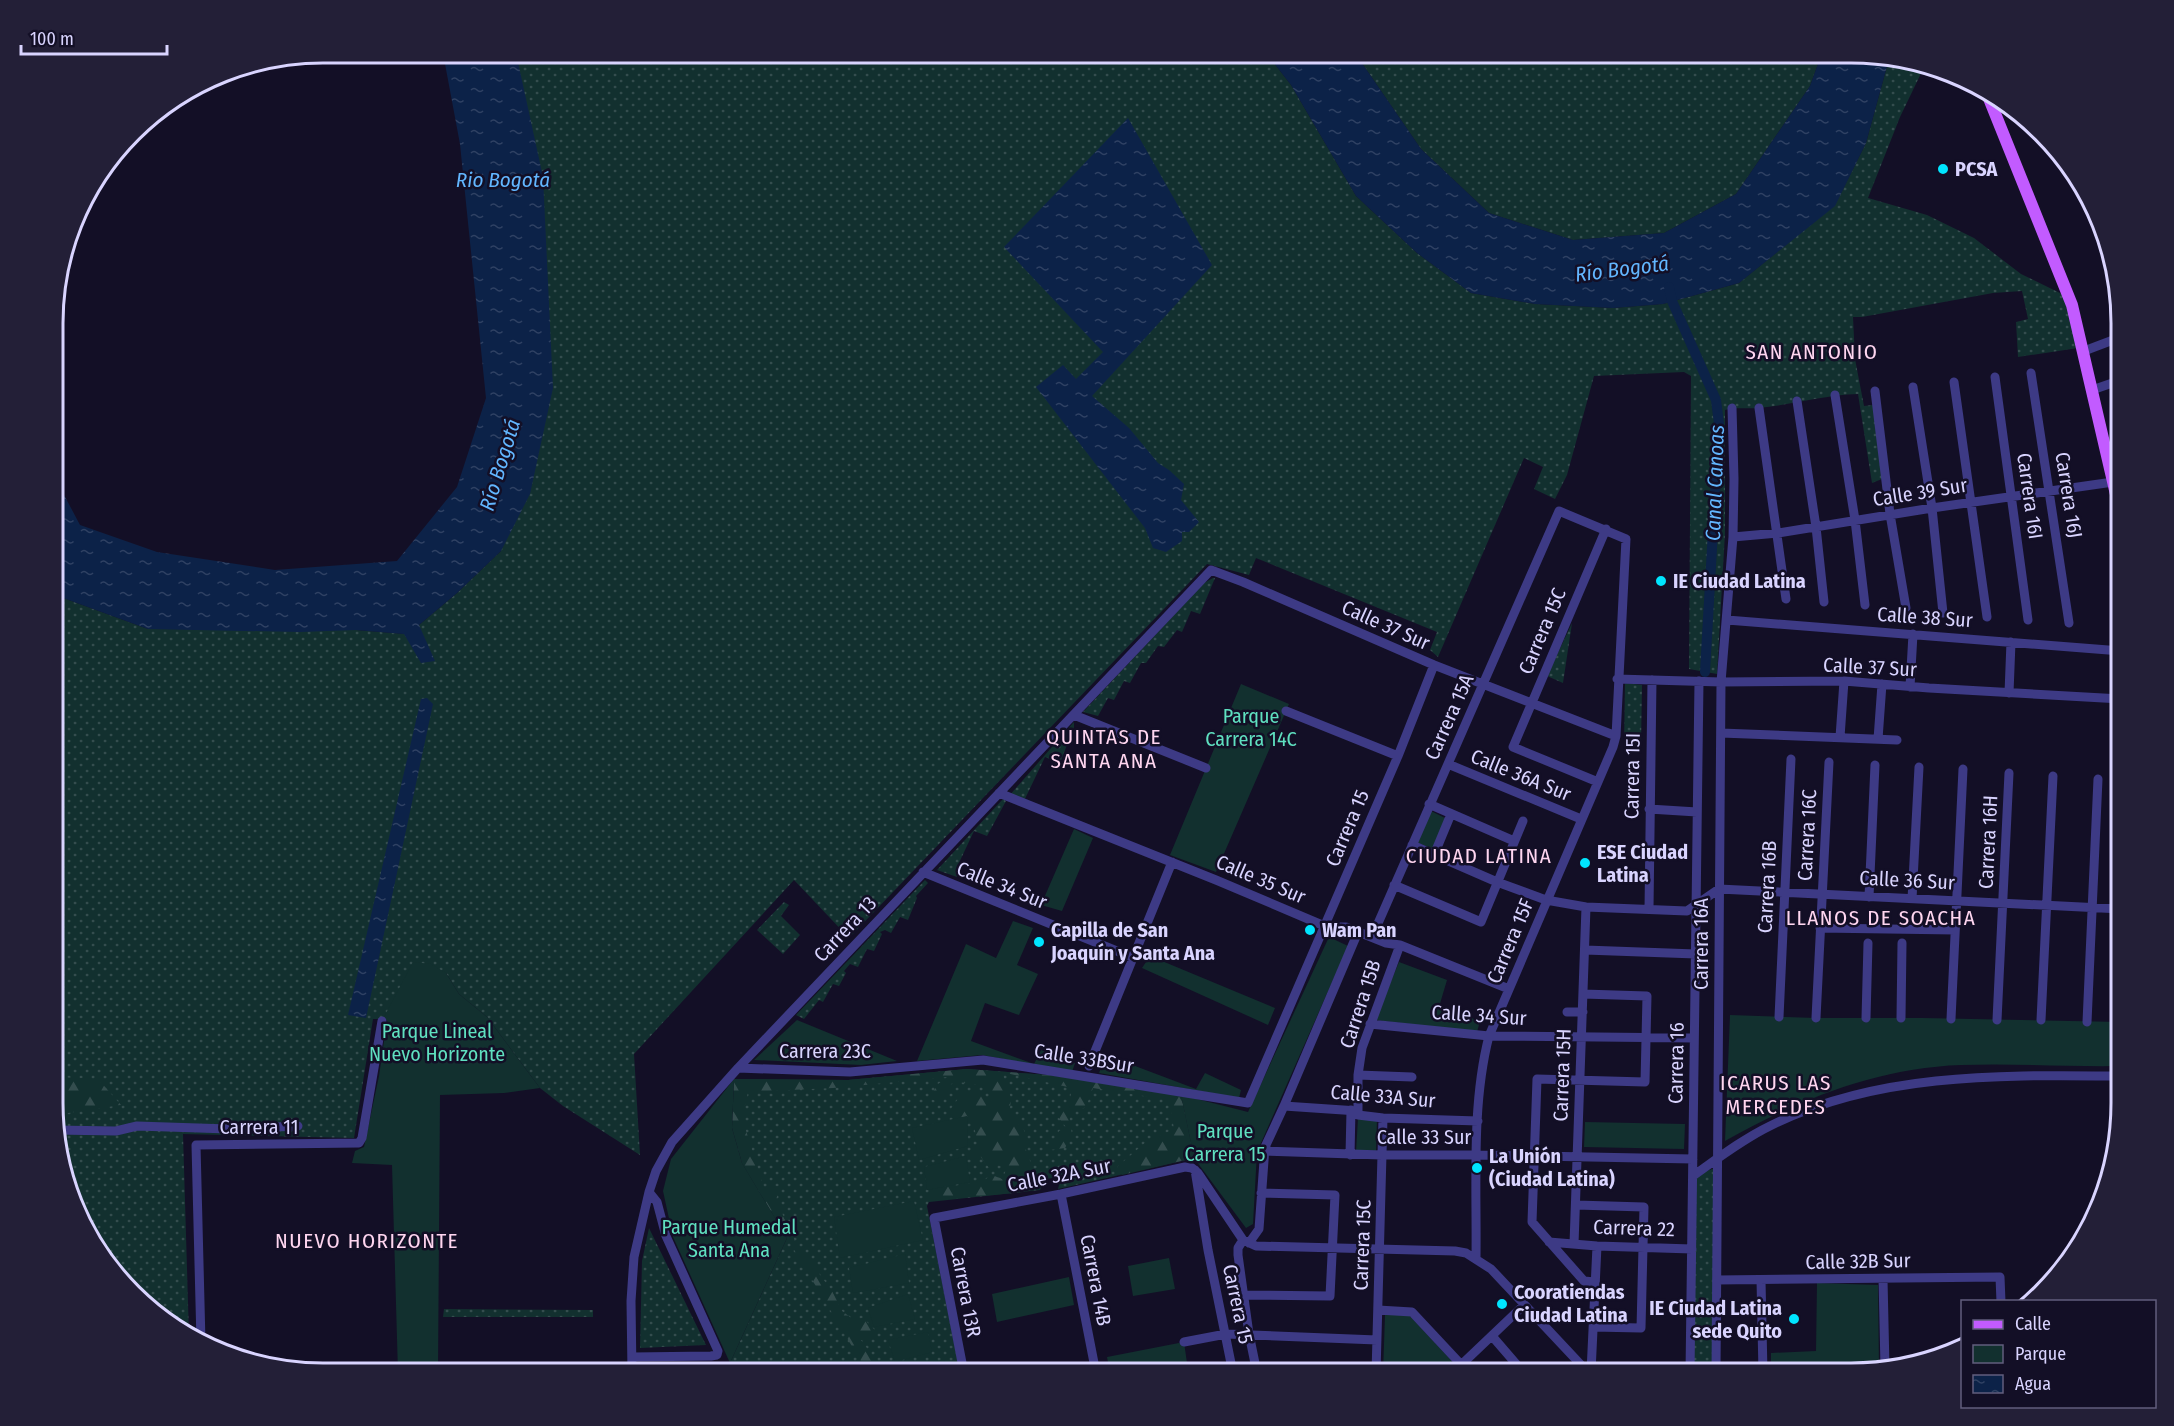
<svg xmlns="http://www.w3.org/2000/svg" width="2174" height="1426" font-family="'Fira Sans Condensed',sans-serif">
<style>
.grass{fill:url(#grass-dots)}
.forest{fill:url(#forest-firs)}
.park{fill:#12302f}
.water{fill:url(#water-ripples)}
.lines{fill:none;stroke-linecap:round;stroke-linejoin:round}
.canal{stroke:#0c2248;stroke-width:10}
.minor{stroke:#3d3a85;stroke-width:9}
.major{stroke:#c25bff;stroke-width:12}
.poi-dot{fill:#00e5ff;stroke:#130f26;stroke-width:2}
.labels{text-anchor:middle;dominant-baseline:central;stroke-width:5;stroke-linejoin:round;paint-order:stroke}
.poi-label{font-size:20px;font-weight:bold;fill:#d9d4ff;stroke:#130f26;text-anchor:start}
.street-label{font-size:20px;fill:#d9d4ff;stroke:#130f26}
.park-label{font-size:20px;fill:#5fe0c0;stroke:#130f26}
.water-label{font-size:21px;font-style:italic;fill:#62b6ff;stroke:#130f26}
.neighbourhood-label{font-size:21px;letter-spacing:1.5px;fill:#ffd6f0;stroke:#130f26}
.rim{fill:none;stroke:#d9d4ff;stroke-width:3}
</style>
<defs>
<pattern id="grass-dots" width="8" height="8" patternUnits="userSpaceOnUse" patternTransform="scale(1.5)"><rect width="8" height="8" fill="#12302f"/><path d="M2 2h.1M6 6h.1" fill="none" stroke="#344d4e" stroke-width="1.8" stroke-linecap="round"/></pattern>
<pattern id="forest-firs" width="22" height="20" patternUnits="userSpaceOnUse" patternTransform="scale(1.5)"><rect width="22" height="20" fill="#12302f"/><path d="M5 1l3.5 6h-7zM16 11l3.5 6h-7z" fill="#344d4e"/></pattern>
<pattern id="water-ripples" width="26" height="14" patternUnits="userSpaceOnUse" patternTransform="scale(1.5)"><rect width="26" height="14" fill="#0c2248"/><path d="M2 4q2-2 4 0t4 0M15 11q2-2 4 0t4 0" fill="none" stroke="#2f4163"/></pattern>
</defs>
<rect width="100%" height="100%" fill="#130f26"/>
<path class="grass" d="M516 53H1266L1291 85 1356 196 1417 253 1471 293 1535 304 1613 308 1663 304 1739 283 1835 205 1866 143 1889 59 1925 65 1900 117 1868 198 1927 215 1974 238 2021 274 2064 295 2078 348 2018 357 2016 322 2028 319 2022 291 1993 293 1862 317H1853L1855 359 1864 406 1873 405 1882 479 1872 483 1858 394C1823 395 1792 405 1758 408 1747 409 1736 407 1725 410V533L1717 674 1689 669 1691 376 1684 372 1594 376 1567 475 1555 499 1534 489 1543 467 1524 458 1438 657 1430 650 1437 632 1256 558 1249 575 1207 564 849 938 794 880 634 1054 640 1155 563 1106 540 1088 487 1017 459 994 446 973 383 1019H373L354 1138 183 1134 189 1336 172 1328 89 1239 55 1138V595L148 629 356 630 405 634 421 662 419 625 457 593 501 551 521 81Z
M1355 53H1822L1810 86 1736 194 1664 233 1573 240 1489 213 1421 149Z
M1213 578H1215L1200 614 1191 611 1182 632 1177 630 1164 647 1158 646 1146 663H1141L1130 683 1124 681 1114 700 1108 698 1098 716 1083 712 1204 583Z
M1572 623 1563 683 1547 676Z
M1625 683 1642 685 1641 745H1624Z
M1074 722V727L1060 763 1045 757 1023 803 1008 797Z
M1003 799 1006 801 987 836 974 831 957 867 960 869 957 877 937 870Z
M925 880 928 883 916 896 917 898 908 920 900 917 891 933 885 930 880 932 882 934 874 951 867 949 858 967 850 964 844 971 846 973 839 986 833 984 823 1002 819 1000 804 1019 796 1015Z
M784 902 789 905 781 916 800 935 783 954 757 930Z
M967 1069 1048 1075 1181 1095 1194 1158 1058 1189 1061 1177 1045 1179 1040 1190 929 1202 927 1206 960 1373H735L730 1363 787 1238 742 1163 734 1079 848 1080Z
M1715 1168V1373H1690L1693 1176Z
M649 1228 706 1345 640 1348 642 1261Z
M444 1309 593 1310V1317H443Z"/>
<path class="forest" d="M967 1069 1048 1075 1181 1095 1194 1158 1122 1175 1117 1167 1146 1142 1174 1129 1170 1105 1163 1099 1093 1088 1086 1107 1069 1114 1072 1135 1065 1148 1050 1150 1059 1131 1066 1127 1057 1116 1070 1099 1072 1088 1002 1072 1011 1098 1010 1108 1015 1120 1024 1130 1026 1150 1035 1174 1023 1192 929 1201 931 1189 981 1182 992 1175 1002 1179 1007 1168 998 1165 990 1169 980 1156 972 1158 970 1152 979 1146 971 1116 957 1118 950 1110 962 1093 977 1089 986 1101 992 1100 991 1089C977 1085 965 1080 951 1084L944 1099 938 1102 929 1098 938 1084 948 1077 833 1088 748 1092 742 1118 764 1188 780 1186 776 1200 795 1241 832 1291 842 1311 854 1320 863 1318 876 1331 869 1339 861 1340 885 1373H868L742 1163 732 1128 734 1079 848 1080Z
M55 1077 98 1079 121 1105 55 1115Z"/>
<path class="park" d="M1241 684 1289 704 1216 872 1170 855Z
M1431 811 1445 818 1433 849 1416 842Z
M1074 829 1093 838 1062 911 1041 905Z
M1013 921 1033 928 1017 965 1038 974 1019 1015 985 1003 971 1041 1034 1064 1041 1050 1075 1063 1072 1072 982 1055 917 1061 966 944 996 958Z
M1329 937 1348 946 1257 1152 1253 1224 1246 1228 1194 1158 1181 1095 1248 1112Z
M1150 956 1275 1008 1268 1025 1142 968Z
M413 962 431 964 446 973 459 994 487 1017 540 1088 504 1093 440 1095 438 1373H398L392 1165 352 1163 355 1151 364 1147 379 1076 387 1020 383 1019Z
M1399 962 1447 980 1439 1007 1480 1021 1477 1032 1375 1020Z
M1730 1015 1816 1018H1923L2121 1022V1066C2068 1067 2014 1063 1961 1065 1876 1068 1798 1100 1725 1141Z
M797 1020 897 1061 861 1065 754 1060Z
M1106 1055 1196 1089 1205 1073 1241 1090 1239 1098 1099 1073Z
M734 1079 732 1128 742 1163 787 1238 730 1363 673 1237 663 1191 671 1159Z
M967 1116 968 1146 919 1160 912 1128Z
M1358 1118H1377L1376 1153 1356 1152Z
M1585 1122 1685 1124 1684 1149 1584 1147Z
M966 1156 970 1182 927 1190 924 1167Z
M914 1201 923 1240 840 1258 834 1217Z
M905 1254 909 1283 853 1293 849 1268Z
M1169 1258 1175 1289 1133 1296 1128 1266Z
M1069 1277 1074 1305 997 1322 992 1294Z
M1817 1283 1878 1285 1879 1369 1771 1370V1353L1816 1351Z
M908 1294 915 1319 874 1327 868 1308Z
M1385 1315H1409L1463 1373H1383Z
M928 1332 932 1352 895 1362 888 1340Z
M1184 1342 1188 1370 1166 1373H1110L1107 1357Z
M944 1360 948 1373H905L903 1368Z"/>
<path class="water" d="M443 53H516L543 177 553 388 530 494 501 551 457 593 419 625 435 661 421 663 404 634 356 630 300 632 148 629 55 595V478L80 525 157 552 275 570 397 561 457 487 486 398 460 144Z
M1266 53H1355L1421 149 1489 213 1573 240 1664 233 1736 194 1810 86 1822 53H1851L1889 59 1866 143 1835 206 1739 283 1663 304 1613 308 1535 304 1471 293 1417 253 1356 196 1291 85Z
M1128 118 1212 265 1092 396 1129 428 1158 463 1169 470 1184 484 1181 500 1199 522 1189 532H1182V541L1166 552 1153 548 1145 528 1036 387 1063 365 1076 379 1103 352 1004 247Z
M427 698 433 704 366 1018 348 1015 421 699Z"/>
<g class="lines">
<path class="canal" d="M1669 287 1672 301 1716 400 1719 424 1705 672"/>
<path class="minor" d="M2084 351 2121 337
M2031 373 2069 623
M1995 377 2028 620
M1954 382 1987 617
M1913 387 1932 508 1943 613
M2092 390 2121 380
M1875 391 1890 514 1906 608
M1835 395 1855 520 1865 605
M1797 401 1816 527 1824 602
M1759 408 1786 599
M2106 454 2121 448
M1733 537 1778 533 1932 508 2113 482
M1727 620 2121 651
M1617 679 1721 682 1844 681 1929 688 2121 699
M1910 687 1913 634
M2009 693 2011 642
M1286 711 1398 756
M1074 715 1206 768
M1721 733 1897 740
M1840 737 1844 681
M1878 739 1882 684
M1448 764 1581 819
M1598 782 1513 747 1606 529
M999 793 1216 880 1334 930 1339 927H1346L1386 943 1400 945 1509 989
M1429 804 1514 841
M1649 809 1697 812
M1412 845 1497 882 1546 900 1586 907 1687 911 1719 889 2121 909
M1434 855 1451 814
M923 872 1134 958
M1394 885 1481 922 1523 821
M1869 897 1875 765
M1912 899 1919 767
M1649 909 1652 680
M1820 928 1955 930
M1372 937 1559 511 1626 539 1616 736 1613 747 1489 1036C1471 1106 1477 1186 1476 1258
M1585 950 1696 954
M1583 994 1647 996 1645 1082 1537 1079 1532 1222 1584 1281 1595 1282
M1567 1012H1583
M1779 1017 1791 759
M1816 1018 1829 762
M1866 1018 1868 943
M1901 1018 1902 943
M1951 1019 1963 769
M1997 1020 2009 773
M2041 1020 2053 776
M2087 1022 2098 779
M2120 1022 2121 1007
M1370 1024 1489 1036 1694 1038
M1089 1066 1172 862
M738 1068 850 1072 983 1060 1248 1103 1398 756 1434 665
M1358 1075 1412 1077
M1284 1106 1358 1111V1115L1383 1118 1478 1121
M1358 1111V1075L1362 1048 1400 945
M55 1130 116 1131 137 1126 229 1129 298 1126
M1264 1151 1382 1155H1478L1693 1159
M1350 1155 1351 1110
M1195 1170 1208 1250 1233 1373
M1693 1176C1717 1159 1743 1139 1770 1126 1877 1072 2004 1075 2121 1076
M1061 1194 1096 1373
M1576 1205 1644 1207 1641 1328 1593 1327
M1243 1240 1238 1248V1255L1249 1334 1257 1373
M1549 1242 1597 1246 1692 1249
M1249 1243 1259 1229 1265 1147 1284 1106 1358 932
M1574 1244 1586 907
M1597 1246 1591 1372H1690
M1883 1279 1885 1368
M1717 1280 2000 1277 2001 1302
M1761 1280 1763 1373
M1243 1295 1330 1296 1335 1195 1261 1193
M1378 1310 1412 1312 1469 1373
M1492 1336 1524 1373
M201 1342 196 1145 359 1143 362 1138 382 1021
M1184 1342 1226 1334 1377 1340
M632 1357 711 1356 717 1355 718 1351 666 1236 657 1202 649 1192
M1461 1365 1523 1306
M632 1373 631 1301 634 1257 649 1192 656 1171 672 1142 738 1068 1211 570 1243 582 1434 665 1616 736
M964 1373 934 1218 1061 1194 1185 1167 1192 1168 1198 1173 1243 1240 1256 1246 1455 1251 1466 1253 1491 1269 1583 1367 1592 1373
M1376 1373 1383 1118
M1690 1373 1699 681
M1716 1373 1721 682 1733 537 1734 479 1732 408
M1867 1373H1868"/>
<path class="major" d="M1986 91 2072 305 2121 516"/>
</g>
<g class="poi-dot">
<circle cx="1943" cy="169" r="6"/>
<circle cx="1661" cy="581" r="6"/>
<circle cx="1585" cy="863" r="6"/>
<circle cx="1310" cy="930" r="6"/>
<circle cx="1039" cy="942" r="6"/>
<circle cx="1477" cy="1168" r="6"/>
<circle cx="1502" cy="1304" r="6"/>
<circle cx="1794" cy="1319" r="6"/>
</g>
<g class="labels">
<g class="poi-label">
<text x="1955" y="169">PCSA</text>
<text x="1673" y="581">IE Ciudad Latina</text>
<text x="1597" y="852">ESE Ciudad<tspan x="1597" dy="23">Latina</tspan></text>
<text x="1051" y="930">Capilla de San<tspan x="1051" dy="23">Joaquín y Santa Ana</tspan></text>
<text x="1322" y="930">Wam Pan</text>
<text x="1489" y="1156">La Unión<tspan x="1489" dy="23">(Ciudad Latina)</tspan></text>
<text x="1514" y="1292">Cooratiendas<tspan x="1514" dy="23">Ciudad Latina</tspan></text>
<text x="1782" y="1308" text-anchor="end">IE Ciudad Latina<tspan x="1782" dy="23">sede Quito</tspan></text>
</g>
<g class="street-label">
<text transform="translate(1920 492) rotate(-9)">Calle 39 Sur</text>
<text transform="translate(2069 495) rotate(81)">Carrera 16J</text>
<text transform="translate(2030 496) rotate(82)">Carrera 16I</text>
<text transform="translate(1925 617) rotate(4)">Calle 38 Sur</text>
<text transform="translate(1386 625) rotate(24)">Calle 37 Sur</text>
<text transform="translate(1542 631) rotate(-67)">Carrera 15C</text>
<text transform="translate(1870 667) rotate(3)">Calle 37 Sur</text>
<text transform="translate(1449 717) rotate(-66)">Carrera 15A</text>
<text transform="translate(1521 775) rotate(22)">Calle 36A Sur</text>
<text transform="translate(1632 776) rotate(-89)">Carrera 15I</text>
<text transform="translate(1347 828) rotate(-67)">Carrera 15</text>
<text transform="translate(1807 835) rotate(-87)">Carrera 16C</text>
<text transform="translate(1988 842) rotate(-87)">Carrera 16H</text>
<text transform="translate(1261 879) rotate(23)">Calle 35 Sur</text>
<text transform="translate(1907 880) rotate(3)">Calle 36 Sur</text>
<text transform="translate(1002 885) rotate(22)">Calle 34 Sur</text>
<text transform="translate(1767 887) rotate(-87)">Carrera 16B</text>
<text transform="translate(845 929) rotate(-47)">Carrera 13</text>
<text transform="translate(1510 941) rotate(-67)">Carrera 15F</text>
<text transform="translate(1701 944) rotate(-90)">Carrera 16A</text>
<text transform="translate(1360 1004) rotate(-72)">Carrera 15B</text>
<text transform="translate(1479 1015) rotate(4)">Calle 34 Sur</text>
<text x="825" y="1051">Carrera 23C</text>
<text transform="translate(1084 1058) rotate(9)">Calle 33BSur</text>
<text transform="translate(1676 1063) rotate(-89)">Carrera 16</text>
<text transform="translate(1562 1075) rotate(-88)">Carrera 15H</text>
<text transform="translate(1383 1096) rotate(5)">Calle 33A Sur</text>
<text x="259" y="1127">Carrera 11</text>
<text x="1424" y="1137">Calle 33 Sur</text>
<text transform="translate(1059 1175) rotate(-11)">Calle 32A Sur</text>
<text transform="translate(1634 1228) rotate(2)">Carrera 22</text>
<text transform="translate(1362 1245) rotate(-88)">Carrera 15C</text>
<text transform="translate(1858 1261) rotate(-1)">Calle 32B Sur</text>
<text transform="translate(1096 1280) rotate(79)">Carrera 14B</text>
<text transform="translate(966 1292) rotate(79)">Carrera 13R</text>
<text transform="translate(1238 1304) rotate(78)">Carrera 15</text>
</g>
<g class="park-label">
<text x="1251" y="716">Parque<tspan x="1251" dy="23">Carrera 14C</tspan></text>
<text x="437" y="1031">Parque Lineal<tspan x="437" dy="23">Nuevo Horizonte</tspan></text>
<text x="1225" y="1131">Parque<tspan x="1225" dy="23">Carrera 15</tspan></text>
<text x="729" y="1227">Parque Humedal<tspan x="729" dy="23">Santa Ana</tspan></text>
</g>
<g class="water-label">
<text x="503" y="180">Rio Bogotá</text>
<text transform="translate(1622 269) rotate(-7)">Río Bogotá</text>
<text transform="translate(500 465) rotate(-73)">Río Bogotá</text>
<text transform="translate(1715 483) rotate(-88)">Canal Canoas</text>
</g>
<g class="neighbourhood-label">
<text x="1812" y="352">SAN ANTONIO</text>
<text x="1104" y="737">QUINTAS DE<tspan x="1104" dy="24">SANTA ANA</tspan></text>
<text x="1479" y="856">CIUDAD LATINA</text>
<text x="1881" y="918">LLANOS DE SOACHA</text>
<text x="1776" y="1083">ICARUS LAS<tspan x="1776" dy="24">MERCEDES</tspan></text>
<text x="367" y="1241">NUEVO HORIZONTE</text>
</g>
</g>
<path d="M0 0H2174V1426H0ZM323 63H1851A260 260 0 0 1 2111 323V1103A260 260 0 0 1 1851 1363H323A260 260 0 0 1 63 1103V323A260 260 0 0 1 323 63Z" fill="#231f37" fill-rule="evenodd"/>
<path class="rim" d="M323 63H1851A260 260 0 0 1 2111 323V1103A260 260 0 0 1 1851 1363H323A260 260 0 0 1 63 1103V323A260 260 0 0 1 323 63Z"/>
<rect x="1961" y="1300" width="195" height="108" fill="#130f26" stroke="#625e7d" stroke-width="1.5"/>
<rect x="1973" y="1320" width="30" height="9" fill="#c25bff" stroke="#625e7d" stroke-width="1.5"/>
<text x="2015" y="1330" font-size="18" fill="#d9d4ff">Calle</text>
<rect x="1973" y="1345" width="30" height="18" fill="#12302f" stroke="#625e7d" stroke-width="1.5"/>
<text x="2015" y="1360" font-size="18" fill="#d9d4ff">Parque</text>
<rect x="1973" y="1375" width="30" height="18" fill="url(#water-ripples)" stroke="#625e7d" stroke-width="1.5"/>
<text x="2015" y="1390" font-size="18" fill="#d9d4ff">Agua</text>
<path d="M21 45v9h146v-9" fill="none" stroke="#d9d4ff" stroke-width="3"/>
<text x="30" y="45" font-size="18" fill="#d9d4ff" stroke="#130f26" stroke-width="4.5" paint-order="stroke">100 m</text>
</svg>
